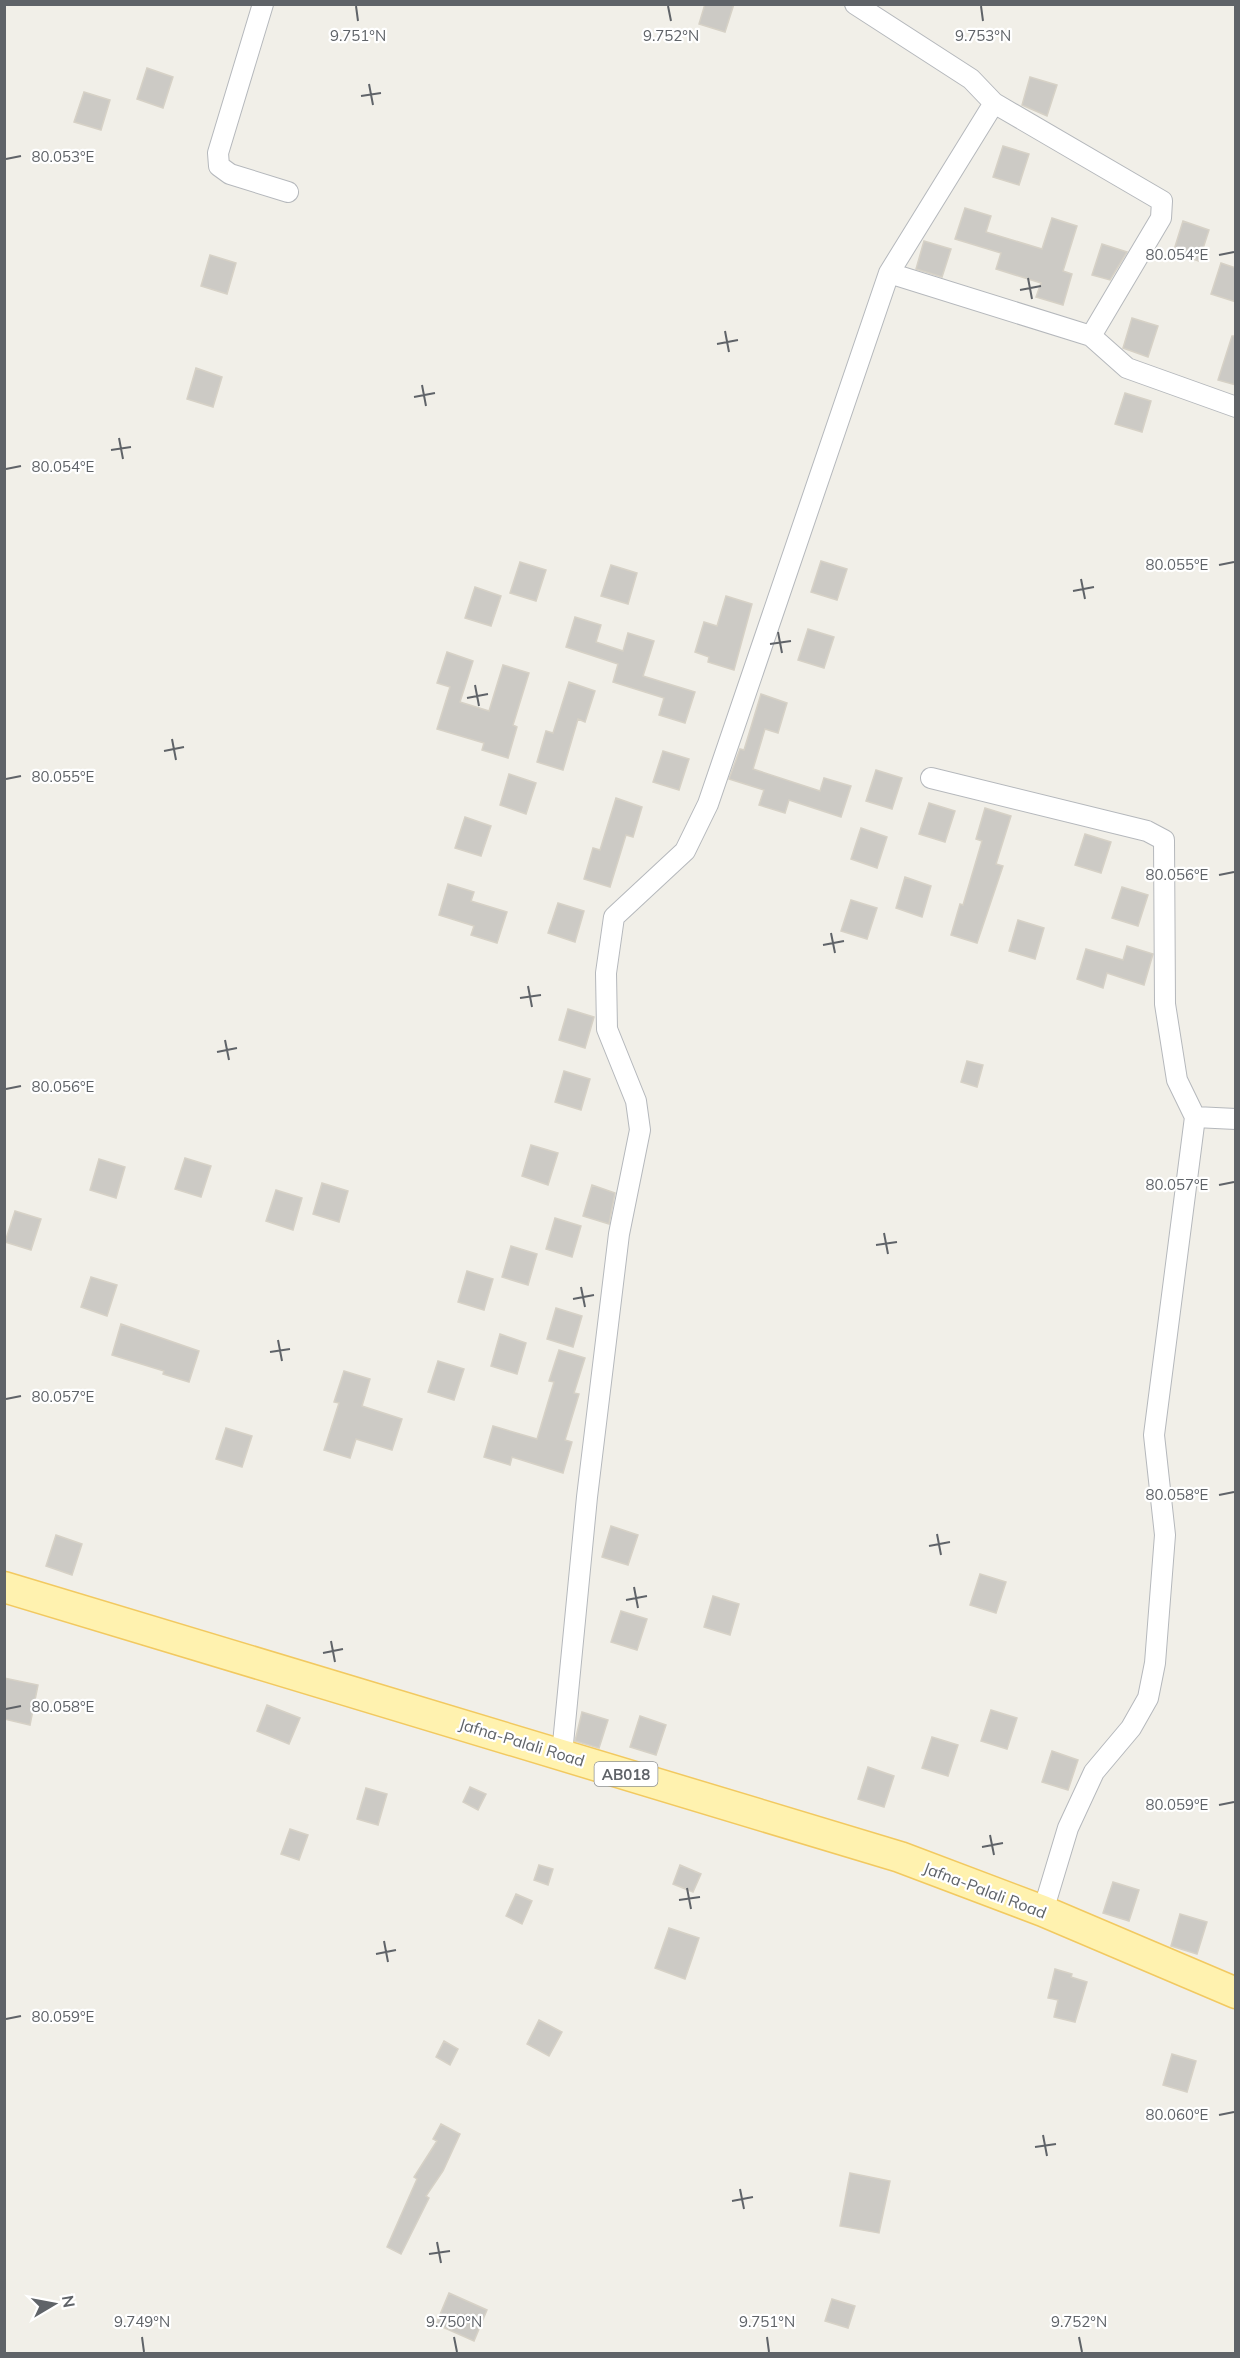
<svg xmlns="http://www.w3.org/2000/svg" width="1240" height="2358" font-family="Mulish,sans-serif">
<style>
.building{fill:#cccac5;stroke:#d6d1c6;stroke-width:1.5}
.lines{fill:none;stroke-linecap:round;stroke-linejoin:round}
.minor-casing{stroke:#b5b8bc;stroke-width:22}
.primary-casing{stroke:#f2c960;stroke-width:33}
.minor{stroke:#fff;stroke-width:20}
.primary{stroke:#fff2af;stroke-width:30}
.ticks{fill:none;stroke:#5f6368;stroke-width:2}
.labels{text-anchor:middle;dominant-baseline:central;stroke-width:4.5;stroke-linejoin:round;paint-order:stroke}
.shield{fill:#fff;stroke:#8f9295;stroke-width:1.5}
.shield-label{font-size:15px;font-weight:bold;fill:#5f6368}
.street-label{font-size:16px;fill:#5f6368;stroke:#fff}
.ticks-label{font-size:15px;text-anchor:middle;fill:#5f6368;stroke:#fff;stroke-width:4.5;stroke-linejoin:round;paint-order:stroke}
</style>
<rect width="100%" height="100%" fill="#f1efe8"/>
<path class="building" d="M705 4H734L725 32 699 24Z
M147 68 173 77 163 108 137 99Z
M1030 77 1057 85 1047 116 1022 105Z
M84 92 110 100 101 130 74 122Z
M1003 146 1029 154 1019 185 993 177Z
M965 208 991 216 986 232 1042 249 1052 218 1077 226 1063 271 1072 274 1063 305 1036 297 1041 283 996 269 1001 253 955 239Z
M1183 221 1209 230 1199 261 1173 253Z
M924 241 951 249 942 277 916 269Z
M1102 244 1127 252 1110 280 1092 275Z
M210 255 236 263 227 294 201 286Z
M1221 263 1236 268V302L1211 294Z
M1132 318 1158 326 1148 357 1123 348Z
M1232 336H1236V385L1218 380Z
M196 368 222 377 213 407 187 399Z
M1125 393 1151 401 1142 432 1115 424Z
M821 561 847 569 837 600 811 592Z
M520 562 546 570 536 601 510 593Z
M611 565 637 573 628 604 601 596Z
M475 587 501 596 491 626 465 618Z
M726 596 752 604 734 670 708 662 709 657 695 652 704 622 717 626Z
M575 617 601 625 596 642 623 651 628 633 654 641 643 676 695 692 685 723 659 715 664 698 613 682 618 664 566 647Z
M808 629 834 637 824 668 798 660Z
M447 652 473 661 460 702 489 711 503 665 529 673 513 725 517 727 508 758 482 750 484 743 437 729 450 687 437 683Z
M569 682 595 691 585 722 578 719 563 770 537 762 546 731 553 733Z
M761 694 787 703 778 733 765 729 753 769 820 791 824 778 851 786 841 817 789 800 785 813 759 805 764 790 729 779 740 749 744 750Z
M663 751 689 759 679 790 653 782Z
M876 770 902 778 892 809 866 801Z
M509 774 536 783 526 814 500 805Z
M616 798 642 807 633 837 626 835 610 887 584 879 593 848 600 850Z
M929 803 955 811 945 842 919 834Z
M985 808 1011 816 996 864 1003 866 977 943 951 935 960 904 963 905 982 841 976 839Z
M465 817 491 826 481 856 455 848Z
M861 828 887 837 877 868 851 859Z
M1085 834 1111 842 1101 873 1075 865Z
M905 877 931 886 922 917 896 908Z
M448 884 474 892 471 901 507 912 497 943 471 935 474 926 439 915Z
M1122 887 1148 895 1138 926 1112 918Z
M851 900 877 908 867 939 841 931Z
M558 903 584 911 575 942 548 933Z
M1018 920 1044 928 1035 959 1009 951Z
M1127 946 1153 954 1144 985 1107 973 1103 988 1077 979 1086 949 1123 960Z
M568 1009 594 1017 585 1048 559 1040Z
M967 1061 983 1065 977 1087 961 1082Z
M564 1071 590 1079 581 1110 555 1102Z
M531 1145 558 1153 548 1185 522 1176Z
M185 1158 211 1166 201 1197 175 1189Z
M99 1159 125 1167 116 1198 90 1190Z
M322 1183 348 1191 339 1222 313 1214Z
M592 1185 615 1193 609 1224 583 1216Z
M276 1190 302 1198 293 1230 266 1221Z
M15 1211 41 1219 31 1250 5 1242Z
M555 1218 581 1226 572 1257 546 1249Z
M511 1246 537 1254 528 1285 502 1277Z
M467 1271 493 1279 484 1310 458 1302Z
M91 1277 117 1285 107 1316 81 1307Z
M556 1308 582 1316 573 1347 547 1339Z
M121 1324 199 1351 189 1382 163 1374 164 1371 112 1355Z
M500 1334 526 1343 517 1374 491 1366Z
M559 1350 585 1358 574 1393 579 1394 565 1440 572 1442 563 1473 512 1457 510 1465 484 1457 493 1426 537 1439 554 1382 549 1381Z
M438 1361 464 1369 454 1400 428 1392Z
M344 1371 370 1379 362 1406 402 1419 392 1450 356 1439 350 1458 324 1450 339 1403 334 1402Z
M226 1428 252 1436 242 1467 216 1459Z
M611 1526 638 1535 628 1565 602 1557Z
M56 1535 82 1544 72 1575 46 1566Z
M980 1574 1006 1582 996 1613 970 1605Z
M713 1596 739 1604 730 1635 704 1627Z
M621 1611 647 1619 637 1650 611 1642Z
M4 1678 38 1685 30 1725 4 1719Z
M267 1705 300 1718 289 1744 257 1731Z
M991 1710 1017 1718 1007 1749 981 1741Z
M582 1712 608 1720 599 1748 575 1741Z
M640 1716 666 1725 656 1755 630 1747Z
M932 1737 958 1745 948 1776 922 1768Z
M1052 1751 1078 1760 1068 1790 1042 1782Z
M868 1767 894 1776 884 1807 858 1799Z
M470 1787 486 1794 478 1810 463 1802Z
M366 1788 387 1794 378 1825 357 1819Z
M290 1829 308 1835 299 1860 281 1854Z
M539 1865 553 1869 548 1885 534 1880Z
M680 1865 701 1874 693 1892 673 1884Z
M1113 1882 1139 1890 1129 1921 1103 1913Z
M516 1894 532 1901 522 1924 506 1916Z
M1180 1914 1207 1922 1197 1954 1171 1946Z
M669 1928 699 1938 685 1979 655 1968Z
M1055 1969 1072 1974 1071 1977 1087 1982 1075 2022 1054 2017 1058 2000 1048 1998Z
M539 2020 562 2032 549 2056 527 2044Z
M444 2041 458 2049 450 2065 436 2057Z
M1172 2054 1196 2061 1187 2092 1163 2085Z
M441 2124 460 2134 443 2171 426 2196 429 2198 401 2254 387 2247 417 2179 414 2177 437 2141 433 2139Z
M850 2173 890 2181 879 2233 840 2226Z
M449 2293 487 2310 474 2341 436 2324Z
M832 2299 855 2306 848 2328 825 2321Z"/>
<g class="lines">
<g class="minor-casing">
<path id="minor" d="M263 4 218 153 219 166 230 174 288 192
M855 4 971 79 994 103 1162 201 1161 218 1091 336
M889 273 1091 336 1127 368 1236 407
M931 778 1147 831 1164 840 1165 1004 1177 1080 1195 1117 1154 1435 1165 1535 1155 1663 1148 1698 1131 1728 1094 1772 1068 1828 1043 1911
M1195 1117 1236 1119
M562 1754 587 1497 619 1234 640 1130 636 1101 607 1029 606 973 614 917 685 851 708 804 889 273 994 103"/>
</g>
<g class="primary-casing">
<path id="primary" d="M4 1587 900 1857 1043 1911 1236 1993"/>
</g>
<use href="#minor" class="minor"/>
<use href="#primary" class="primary"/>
</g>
<path class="ticks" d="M356 6 358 21M668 6 671 21M981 6 983 21M369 84 373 105M361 96 381 93M6 159 21 156M1219 255 1234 252M1028 278 1032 299M1020 290 1041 286M725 331 729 352M717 344 738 340M422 385 426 406M414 397 435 393M119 438 123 459M111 450 131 447M6 469 21 466M1219 565 1234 562M1081 579 1085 599M1073 591 1094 587M778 632 782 653M770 644 791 641M475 685 479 706M467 698 488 694M172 739 176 760M164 751 184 747M6 779 21 776M1219 875 1234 872M831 933 835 953M823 945 844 941M528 986 532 1007M520 998 541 995M225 1040 229 1060M217 1052 237 1048M6 1089 21 1086M1219 1185 1234 1182M884 1233 888 1254M876 1245 897 1242M581 1287 585 1307M573 1299 594 1295M278 1340 282 1361M270 1352 290 1349M6 1399 21 1396M1219 1495 1234 1492M937 1534 941 1555M929 1546 950 1542M634 1587 638 1608M626 1600 647 1596M331 1641 335 1662M323 1653 343 1649M6 1709 21 1706M1219 1805 1234 1802M990 1835 994 1855M982 1847 1003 1843M687 1888 691 1909M679 1900 700 1897M384 1941 388 1962M376 1954 396 1950M6 2019 21 2016M1219 2115 1234 2112M1043 2135 1047 2156M1035 2147 1056 2144M740 2189 744 2209M732 2201 753 2197M437 2242 441 2263M429 2254 450 2251M142 2337 144 2352M454 2337 457 2352M767 2337 769 2352M1079 2337 1082 2352"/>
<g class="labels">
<rect class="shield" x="594.5" y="1762" width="63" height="24" rx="4.5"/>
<g class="shield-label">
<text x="626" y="1774">AB018</text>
</g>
<g class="street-label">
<text transform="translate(522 1742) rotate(17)">Jafna-Palali Road</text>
<text transform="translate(985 1890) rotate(21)">Jafna-Palali Road</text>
</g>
</g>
<g class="ticks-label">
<text x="358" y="41">9.751°N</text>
<text x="671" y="41">9.752°N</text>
<text x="983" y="41">9.753°N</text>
<text x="63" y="162">80.053°E</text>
<text x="1177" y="260">80.054°E</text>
<text x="63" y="472">80.054°E</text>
<text x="1177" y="570">80.055°E</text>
<text x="63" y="782">80.055°E</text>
<text x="1177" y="880">80.056°E</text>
<text x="63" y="1092">80.056°E</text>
<text x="1177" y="1190">80.057°E</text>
<text x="63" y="1402">80.057°E</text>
<text x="1177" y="1500">80.058°E</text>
<text x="63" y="1712">80.058°E</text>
<text x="1177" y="1810">80.059°E</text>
<text x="63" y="2022">80.059°E</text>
<text x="1177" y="2120">80.060°E</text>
<text x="142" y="2327">9.749°N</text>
<text x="454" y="2327">9.750°N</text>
<text x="767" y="2327">9.751°N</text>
<text x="1079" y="2327">9.752°N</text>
</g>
<rect width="1240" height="2358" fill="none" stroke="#5f6368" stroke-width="12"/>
<g transform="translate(54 2304) rotate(80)" stroke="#ffffff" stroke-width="4.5" paint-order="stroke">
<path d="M0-4.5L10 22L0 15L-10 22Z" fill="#5f6368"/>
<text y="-9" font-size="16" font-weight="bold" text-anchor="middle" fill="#5f6368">N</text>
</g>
</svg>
